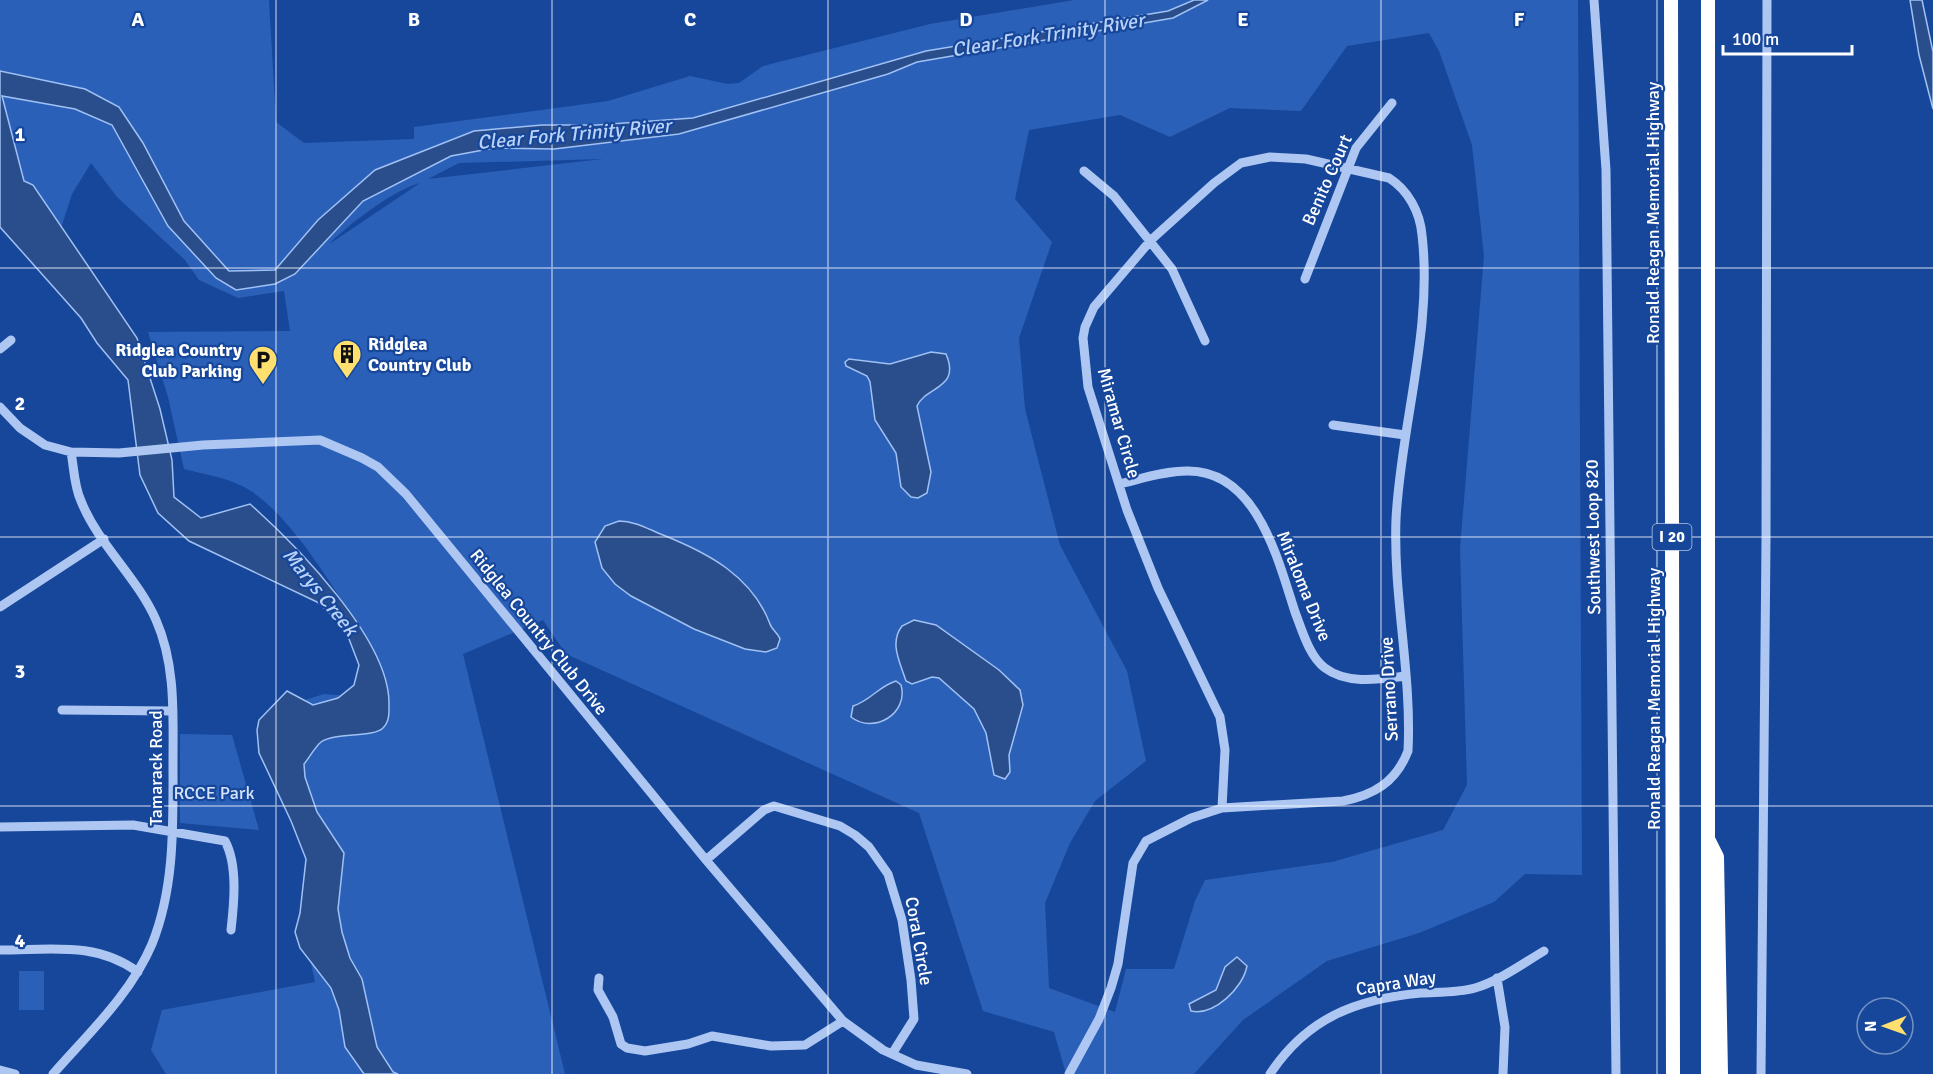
<svg xmlns="http://www.w3.org/2000/svg" width="1933" height="1074" font-family="Signika,sans-serif">
<style>
.green{fill:#2b60b9;fill-rule:evenodd}
.water{fill:#2a4e8c;stroke:#a0c1f4;stroke-width:1.5}
.lines{fill:none;stroke-linecap:round;stroke-linejoin:round}
.minor{stroke:#adc7f2;stroke-width:9}
.highway{stroke:#fff;stroke-width:14}
.grid{fill:none;stroke:#fff;stroke-width:1.5;stroke-opacity:0.55}
.labels{text-anchor:middle;dominant-baseline:central;stroke-width:4.5;stroke-linejoin:round;paint-order:stroke}
.shield{fill:#17479b;stroke:#b9c8e1;stroke-width:1.5}
.shield-label{font-size:16px;font-weight:bold;fill:#fff}
.street-label{font-size:18px;fill:#fff;stroke:#17479b}
.poi-label{font-size:18px;font-weight:bold;fill:#fff;stroke:#17479b;text-anchor:start}
.park-label{font-size:18px;fill:#d5e4fc;stroke:#17479b}
.water-label{font-size:20px;font-style:italic;fill:#bad2f8;stroke:#17479b}
.grid-label{font-size:20px;text-anchor:middle;font-weight:bold;fill:#fff;stroke:#17479b;stroke-width:4.5;stroke-linejoin:round;paint-order:stroke}
</style>
<rect width="100%" height="100%" fill="#17479b"/>
<path class="green" d="M0 0H269L276 122 304 143 414 139V127L608 101 690 76 728 84 739 83 763 66 930 24 1074 0H1578L1582 875 1525 874 1494 902 1419 933 1327 961 1243 1020 1194 1074H1066L1054 1032 983 1011 919 813 566 654 543 620 463 654 565 1074H166L151 1050 162 1010 315 982 300 913 309 906 305 792 289 705 324 694 350 696 371 647C341 601 291 510 242 486 225 477 202 474 184 469L168 397 148 332 290 331 284 291 238 298 199 280 185 260 117 197 91 163 72 194 61 228 57 220 37 215 0 122ZM1429 33 1439 51 1472 145 1484 256 1460 549 1467 785 1443 830 1332 862 1205 880 1195 901 1174 969H1126L1115 1012 1049 988 1045 903 1070 843 1095 801 1146 761 1127 671 1060 545 1025 409 1019 338 1052 242 1015 199 1029 130 1120 115 1170 137 1230 108 1301 111 1347 46ZM603 159 428 179 459 163ZM420 183 331 243H330C349 224 395 189 420 183Z
M180 734 232 735 259 830 180 823Z
M19 971H44V1010H19Z"/>
<path class="water" d="M1194 0H1208L1173 18 917 62 888 74 679 134 554 149 494 148 451 156 363 201 295 274 275 284 236 290 216 278 168 226 112 125 75 109 2 96 24 181 33 185 137 338 160 409 172 460 174 497 201 518 250 504C296 545 389 639 389 703 389 712 390 721 383 728 373 738 335 732 321 742 315 747 309 758 304 764L305 777 317 812 344 853 338 909 342 932 350 958 362 979 377 1047 393 1072 398 1074H364L345 1047 339 1010 331 988 300 948 295 932 300 913 306 859 291 821 259 753 257 730 259 720 287 691 313 705 338 698 354 685 359 665 344 626 317 602 189 541 158 513 140 475 128 380 97 343 81 318 0 227V71L85 89 119 107 143 143 184 221 229 271 275 270 318 220 375 170 474 131 542 125H597L693 118 926 51 1168 11Z
M1910 0H1922L1933 52V109L1919 55Z
M931 352 946 354C961 389 926 386 917 406L931 472 927 493 918 498 911 497 901 487 896 453 875 420 870 382 867 376 846 366 845 362 849 359 890 364Z
M619 521C635 521 648 529 663 535 708 553 752 576 770 624 772 630 778 633 780 639L777 648 766 652 745 649 694 629 631 596 615 584 602 568 595 542 605 526Z
M914 620 936 625 999 670 1020 690 1023 705 1009 755 1010 772 1005 779 994 775 986 733 974 709 939 678 932 677 912 684 906 681C900 662 889 643 902 626Z
M896 681 901 685C909 713 874 735 851 717L853 706C870 701 879 686 896 681Z
M1237 957 1247 966C1243 988 1214 1016 1191 1011L1189 1004 1216 990 1225 967Z"/>
<g class="lines">
<path class="minor" d="M1594 0 1606 170 1616 1074
M1084 171 1114 196 1172 269 1205 341
M1305 279 1356 148 1392 103
M0 349 11 340
M0 407 20 428 45 445 71 452 119 453 203 445 320 440 362 458 378 467 406 494 706 860 843 1021 883 1050 916 1065 967 1074
M1333 425 1405 435
M1119 484C1141 479 1164 471 1187 471 1257 470 1278 560 1295 612 1302 630 1309 656 1325 668 1347 685 1381 679 1406 676
M0 607 104 539
M62 710 173 711
M0 827 133 825 225 841C238 865 234 904 231 930
M706 860 764 810 774 806 840 826 855 835 869 847 888 874 902 920 911 980 914 1019 892 1054
M0 950C50 950 96 941 138 972
M599 978 598 990 613 1017 621 1044 627 1048 645 1051 688 1044 712 1036 771 1046 805 1045 843 1021
M1497 978 1505 1027 1503 1074
M0 1070 15 1074
M53 1074C88 1034 131 994 152 944 175 887 173 824 173 764 173 716 176 665 156 620 137 577 98 544 81 501 74 486 74 468 71 452
M1069 1074 1099 1019 1111 988 1118 964 1133 863 1146 841 1191 818 1222 808 1343 801C1374 795 1396 782 1408 751 1412 674 1393 596 1396 519 1401 424 1433 330 1422 235 1420 212 1408 190 1389 178L1306 159 1270 157 1241 163 1214 183 1151 240 1094 307 1085 327 1083 338 1088 387 1127 510 1158 588 1220 717 1225 750 1222 808
M1270 1074C1307 1018 1356 999 1421 993 1438 992 1458 993 1475 988 1499 981 1522 964 1544 951
M1761 1074 1766 541 1767 0"/>
<path class="highway" d="M1671 0 1673 1074
M1709 841 1717 857 1721 1074
M1708 1074V0"/>
</g>
<path class="grid" d="M276 0V1074M552 0V1074M828 0V1074M1105 0V1074M1381 0V1074M1657 0V1074M0 268H1933M0 537H1933M0 806H1933"/>
<defs>
<g id="building-pin" transform="scale(1.5)"><path d="M0 17L-7.5 6A9.5 9.5 0 1 1 7.5 6Z" fill="#ffdf6e" stroke="#17479b"/><path d="M-4-6H4V6H1V3H-1V6H-4ZM-2.5-4.3h1.7v1.8h-1.7ZM.8-4.3h1.7v1.8H.8ZM-2.5-1h1.7V.8h-1.7ZM.8-1h1.7V.8H.8Z" fill="#111"/></g>
<g id="parking-pin" transform="scale(1.5)"><path d="M0 17L-7.5 6A9.5 9.5 0 1 1 7.5 6Z" fill="#ffdf6e" stroke="#17479b"/><path d="M-3.5-5.5H1a3.5 3.5 0 0 1 0 7H-1V5.5H-3.5ZM-1-3.4V-.6H.8a1.4 1.4 0 0 0 0-2.8Z" fill="#111"/></g>
</defs>
<g fill-rule="evenodd">
<use href="#building-pin" x="347" y="354"/>
<use href="#parking-pin" x="263" y="360"/>
</g>
<g class="labels">
<rect class="shield" x="1652.5" y="524" width="39" height="26" rx="4.5"/>
<g class="shield-label">
<text x="1672" y="537">I 20</text>
</g>
<g class="street-label">
<text transform="translate(1327 180) rotate(-66)">Benito Court</text>
<text transform="translate(1653 213) rotate(-90)">Ronald Reagan Memorial Highway</text>
<text transform="translate(1119 423) rotate(74)">Miramar Circle</text>
<text transform="translate(1593 537) rotate(-91)">Southwest Loop 820</text>
<text transform="translate(1304 586) rotate(68)">Miraloma Drive</text>
<text transform="translate(539 632) rotate(51)">Ridglea Country Club Drive</text>
<text transform="translate(1389 689) rotate(-93)">Serrano Drive</text>
<text transform="translate(1654 699) rotate(-90)">Ronald Reagan Memorial Highway</text>
<text transform="translate(156 768) rotate(-90)">Tamarack Road</text>
<text transform="translate(919 941) rotate(80)">Coral Circle</text>
<text transform="translate(1396 983) rotate(-9)">Capra Way</text>
</g>
<g class="poi-label">
<text x="368" y="344">Ridglea<tspan x="368" dy="21">Country Club</tspan></text>
<text x="242" y="350" text-anchor="end">Ridglea Country<tspan x="242" dy="21">Club Parking</tspan></text>
</g>
<g class="park-label">
<text x="214" y="793">RCCE Park</text>
</g>
<g class="water-label">
<text transform="translate(1048 35) rotate(-9)">Clear Fork Trinity River</text>
<text transform="translate(574 134) rotate(-5)">Clear Fork Trinity River</text>
<text transform="translate(320 592) rotate(51)">Marys Creek</text>
</g>
</g>
<g class="grid-label">
<text x="138" y="26">A</text>
<text x="414" y="26">B</text>
<text x="690" y="26">C</text>
<text x="966" y="26">D</text>
<text x="1243" y="26">E</text>
<text x="1519" y="26">F</text>
<text x="20" y="141">1</text>
<text x="20" y="410">2</text>
<text x="20" y="678">3</text>
<text x="20" y="947">4</text>
</g>
<g transform="translate(1885 1026) rotate(269)"><circle r="28" fill="#17479b" stroke="#7491c3" stroke-width="1.5"/>
<path d="M0-4.5L10 22L0 15L-10 22Z" fill="#ffdf6e"/>
<text y="-9" font-size="16" font-weight="bold" text-anchor="middle" fill="#ffffff">N</text>
</g>
<path d="M1723 45v9h129v-9" fill="none" stroke="#ffffff" stroke-width="3"/>
<text x="1732" y="45" font-size="18" fill="#ffffff" stroke="#17479b" stroke-width="4.5" paint-order="stroke">100 m</text>
</svg>
